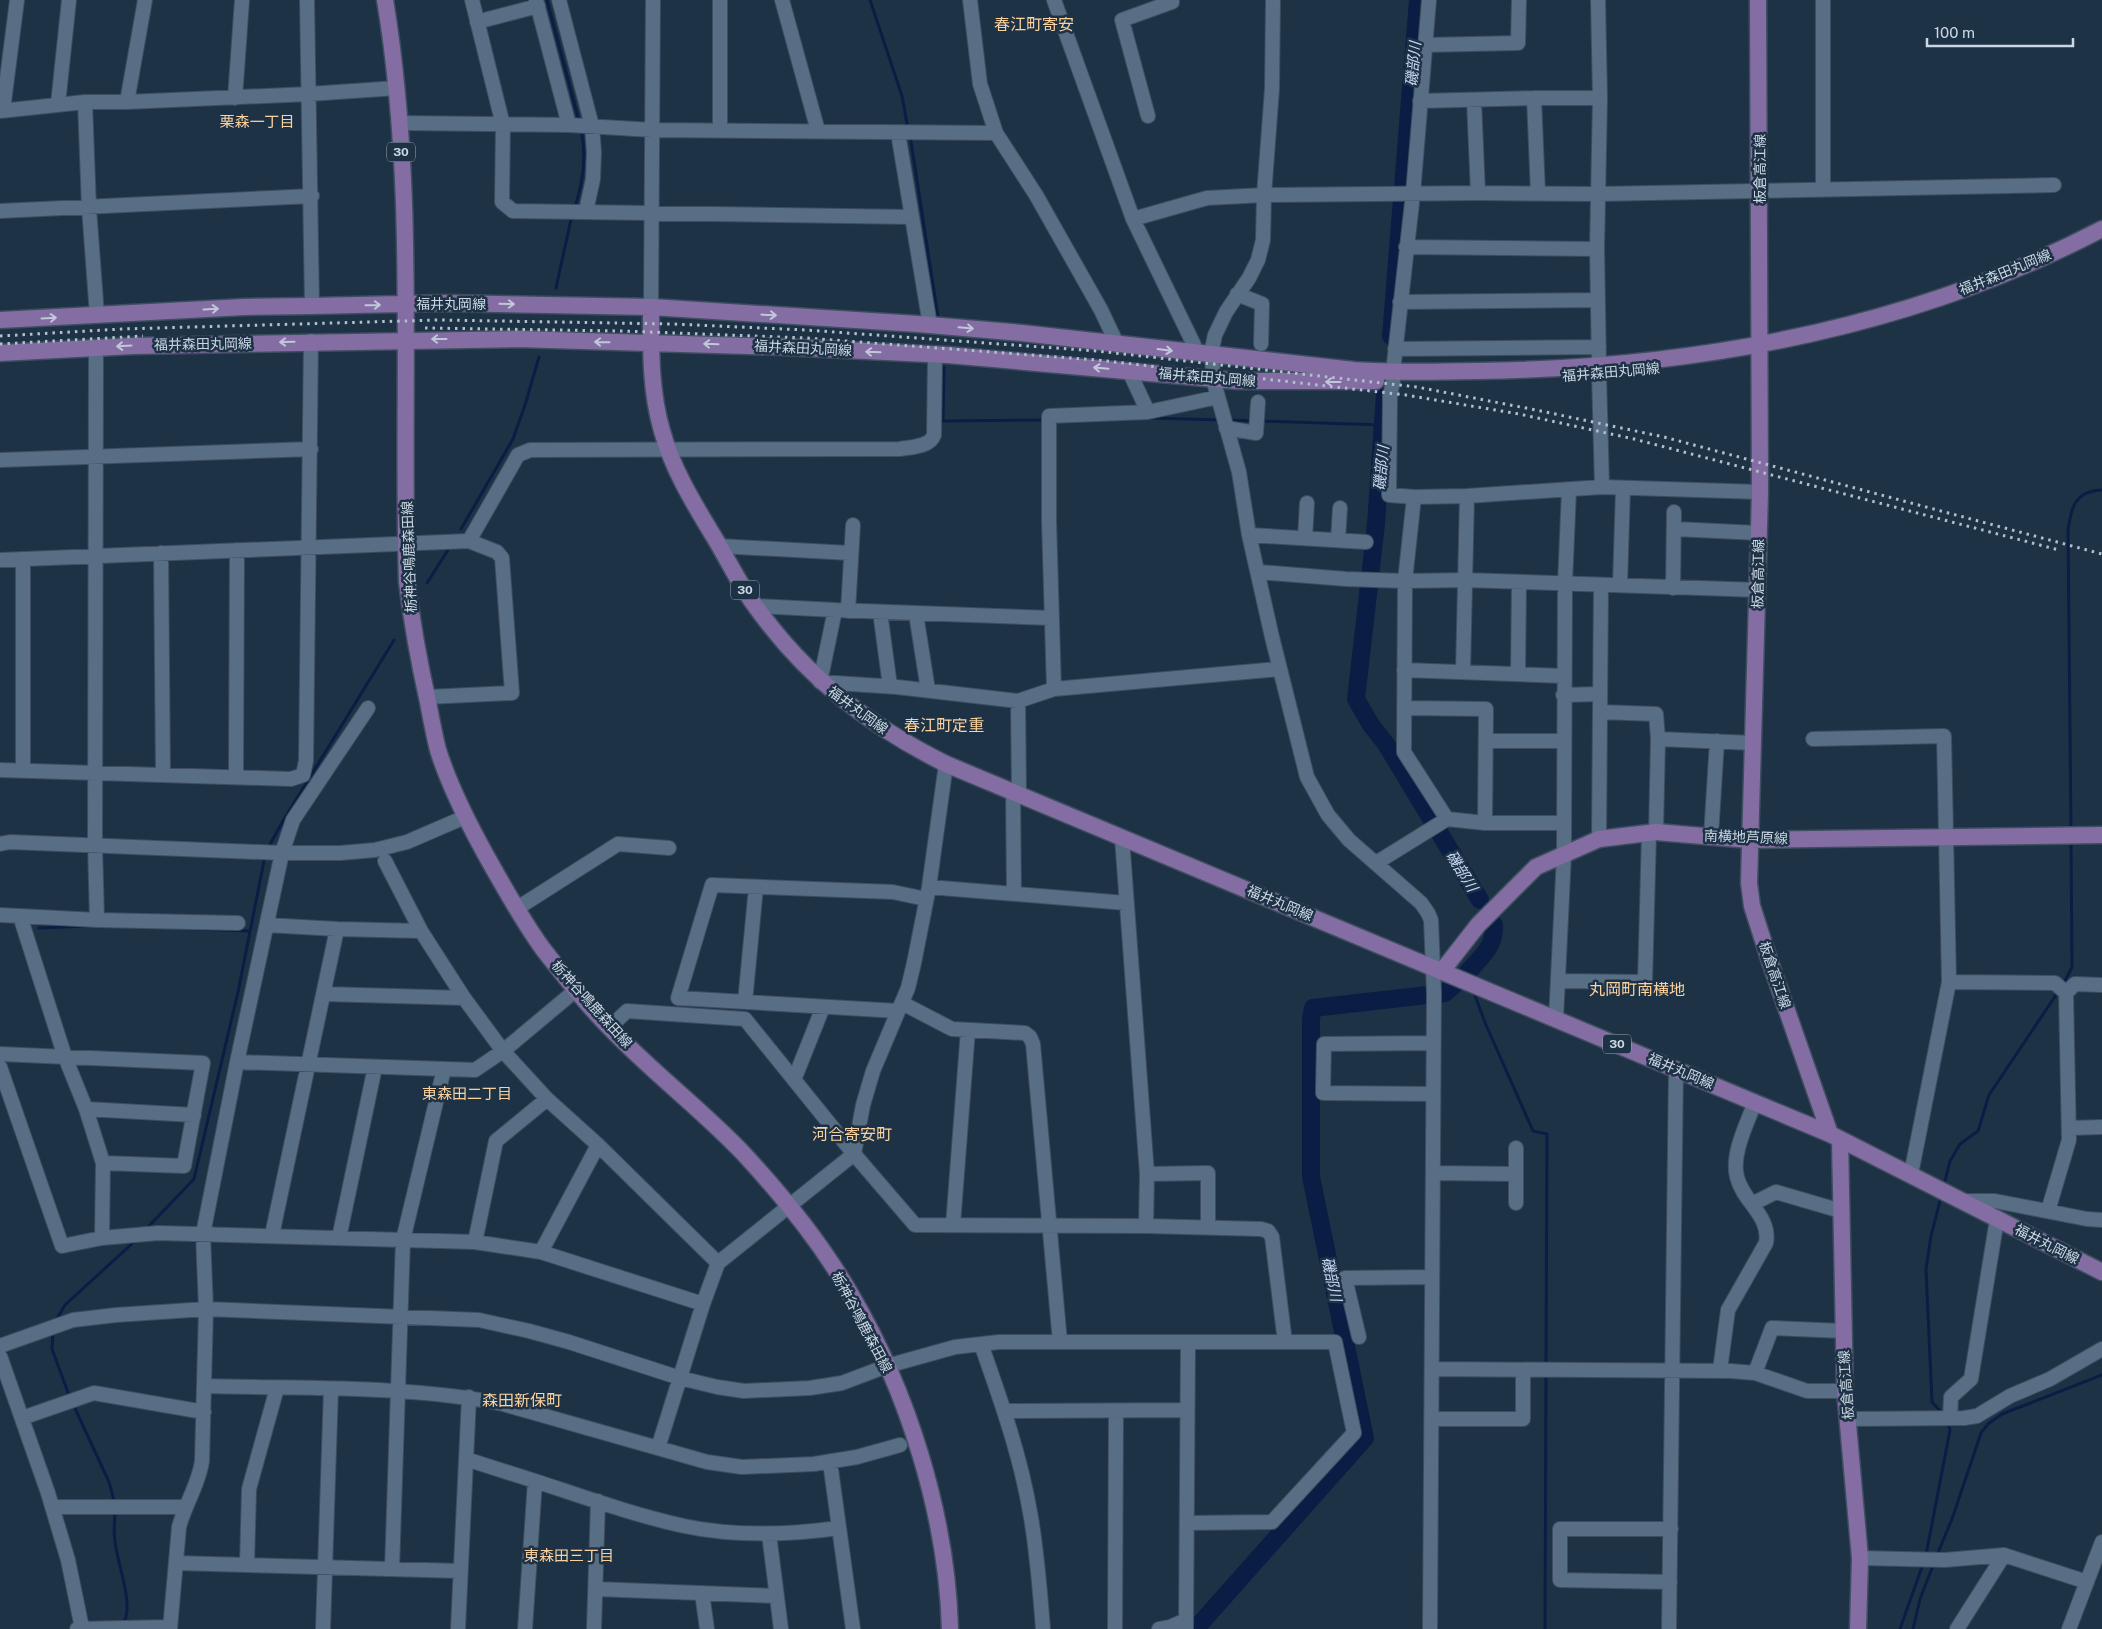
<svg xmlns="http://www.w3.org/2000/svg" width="2102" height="1629" font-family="'Public Sans','Noto Sans JP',sans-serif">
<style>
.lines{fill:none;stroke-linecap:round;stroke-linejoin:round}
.stream{stroke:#0a1e45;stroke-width:3}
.river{stroke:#0a1e45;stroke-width:18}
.minor-casing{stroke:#3e4e60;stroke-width:16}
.major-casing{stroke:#3e4e60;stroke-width:19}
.minor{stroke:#586e85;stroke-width:14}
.major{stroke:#846da2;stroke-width:16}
.rail{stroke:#b2bfcd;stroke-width:3;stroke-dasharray:2.5 5;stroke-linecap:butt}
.oneway{stroke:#c0c7da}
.labels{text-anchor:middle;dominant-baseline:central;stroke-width:5;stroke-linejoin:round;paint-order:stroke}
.shield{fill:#1e3246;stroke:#97a6b5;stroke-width:1}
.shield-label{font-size:12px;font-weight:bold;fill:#cbd7e4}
.street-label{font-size:14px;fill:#cbd7e4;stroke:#1e3246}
.water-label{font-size:15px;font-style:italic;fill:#c9d9f5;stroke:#1e3246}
.neighbourhood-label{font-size:15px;fill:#fbd29f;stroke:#1e3246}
.quarter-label{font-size:16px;fill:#fbd29f;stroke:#1e3246}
</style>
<rect width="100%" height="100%" fill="#1e3246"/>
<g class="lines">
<path class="stream" d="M547 0 579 121
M870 0 902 96 908 129
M910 135 938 317
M575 207C583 182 587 156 581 130
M556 288 572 215
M944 367 943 421 1044 420
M1150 418 1222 420
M1228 420 1254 421
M1260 421 1382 425
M461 529 513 439 525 405 539 357
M427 583 448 550
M2071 830 2068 531C2071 507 2075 491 2102 490
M268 848 283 821 394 640
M39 928 89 926
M196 929 250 931
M2063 985 2072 967 2071 841
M1474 993 1486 1025 1533 1131 1547 1134 1546 1366
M1945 1181 1950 1161 1960 1144 1978 1131 1989 1095 2058 992
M1941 1197 1931 1236 1926 1269 1932 1402 1943 1414
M147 1228 194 1179 238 992 265 856
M56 1320 65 1305 136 1240
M53 1331 52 1349 70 1398
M73 1404 109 1482 115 1504
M115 1510C115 1521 113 1531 115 1541 117 1564 135 1605 123 1624
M1926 1555 1950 1430 1947 1422
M1937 1555 1952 1519 1981 1433 1988 1424 2002 1414 2102 1375
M1545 1629 1546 1375
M1900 1629 1923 1564
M1913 1629 1920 1599 1934 1563"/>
<path class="river" d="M1391 336 1418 0
M1385 394 1376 524 1356 699 1371 725 1386 744 1480 900
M1467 973C1481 957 1495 947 1494 925
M1192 1629 1199 1625 1365 1438 1311 1177V1019L1313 1008 1445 993 1455 984"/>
<g class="minor-casing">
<path id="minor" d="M307 0 312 306
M472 0 503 125 502 202 513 211 912 217
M536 0 569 125
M559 0 592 126 594 152 593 179 586 211
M720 0V130
M782 0 818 131
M970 0 980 84 996 133 1036 195 1101 310 1117 344
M1054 0 1133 219 1194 345 1193 353
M1273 0 1272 89 1264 195 1263 240 1258 260 1249 278 1226 312 1215 335 1212 349 1213 379 1239 472 1249 535 1272 637 1307 777 1328 815 1349 840 1421 903 1428 913 1431 920 1434 993 1430 1629
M1598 0 1600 98 1597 249 1599 365
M1823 0V189
M477 22 538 6
M1425 45 1518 43 1519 0
M235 98 242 0
M1534 98 1538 193
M1474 100 1478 193
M1420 101 1534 98H1600
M85 102 89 208 97 315
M127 102 145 0
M58 104 69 0
M3 110 17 0
M0 111 85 102H127L309 94 397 88
M1148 116 1122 20 1172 2V0
M399 123 569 125 653 130 996 133
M898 133 930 325
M0 211 312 196
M1133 219 1207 198 1264 195 1478 193 1597 194 2054 185
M1406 247 1597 249
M1237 294 1262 304 1261 344
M1400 302 1598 300
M651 307 653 0
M96 348 95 845 97 920
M1395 349 1599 347
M1129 371 1148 412
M1393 372 1413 194 1429 0
M1599 374 1602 487
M1393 381 1390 396 1389 495 1414 497 1467 496 1602 487 1760 492
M1226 428 1256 433 1258 402
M0 460 311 449
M1414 497 1405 581 1404 752 1447 819
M1675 529 1759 533
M1249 535 1366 542
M1305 538 1307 503
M1338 540 1340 508
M469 541 518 455 530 450 900 449C911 447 930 447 934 435L935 355
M719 546 850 553
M161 553 163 774
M23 559V770
M0 560 469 541 497 552 502 558 512 693 427 697
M1259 572 1346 579 1405 581 1465 580 1758 590
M1620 585 1623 489
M1673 588 1674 512
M755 606 835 610
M848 611 853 525
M880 612 890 686
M916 614 928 690
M1404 670 1564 676
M1463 672 1467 496
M1518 674 1519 582
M1054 689 1049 521V416L1148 412 1218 397
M1563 695 1600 694
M1018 701 897 687 820 682 835 610 1052 618
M1404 708 1486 709 1485 823
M1600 712 1656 714 1658 739 1656 832
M1658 739 1753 743
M1813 739 1944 736 1949 982 1911 1174
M1486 741H1564
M0 770 291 779 303 775 306 761 311 341
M236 777 237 550
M1013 791 1014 894
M1019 793 1018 701 1054 689 1279 669
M1711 836 1717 741
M1122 838 1147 1174 1146 1226
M1599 839 1601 585
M0 844 10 842 282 853H340L375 850 407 842 465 817
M385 861 421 931
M1376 863 1447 819 1485 823H1564
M929 887 1126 903
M516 909 618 844 669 848
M0 915 97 920 238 923
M20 916 65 1057 86 1109 103 1163 102 1238
M267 925 337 929
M1558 981 1645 982 1649 833
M1949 982 2055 983 2066 993 2075 984 2102 985
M324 994 464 998
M745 1002 756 887
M902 1003 952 1029 1025 1033 1030 1037 1033 1044 1060 1342
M898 1011 678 998 712 885 893 892 926 899
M1556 1019 1564 855 1565 583 1569 490
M609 1028 627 1011 745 1019 854 1154 915 1225 1146 1226 1261 1229 1268 1231 1272 1237 1285 1342
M0 1054 203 1063 184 1166 103 1163
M237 1062 475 1070 503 1051 576 990
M0 1067 62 1246 102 1238 158 1233 475 1242 541 1252 703 1304
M794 1080 823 1007
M1433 1094 1323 1093 1324 1044 1433 1043
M86 1109 194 1115
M2070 1128 2102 1127
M1433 1173 1516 1174
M1147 1174 1208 1173V1227
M1962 1201H1995L2087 1219 2102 1220
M1516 1203V1148
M1752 1204 1776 1192 1841 1211
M2048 1211 2069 1140 2066 993
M953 1225 968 1030
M272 1235 337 929 421 931 464 998 503 1051 547 1099 598 1145 718 1263
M339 1238 375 1067
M475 1242 496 1141 547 1099
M541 1252 598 1145
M1359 1337 1345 1278 1432 1277
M981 1344C1000 1398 1020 1454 1030 1512 1037 1550 1040 1590 1043 1629
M0 1346 73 1320 116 1315 206 1309 479 1320 529 1331 569 1342 680 1378 717 1387 744 1391 810 1388 842 1383 887 1366 955 1347 999 1342H1335L1354 1433 1272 1522 1187 1523
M0 1356 48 1493 68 1560 82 1628
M1432 1369 1731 1371 1755 1373 1807 1391H1845
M1720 1370 1728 1310 1766 1243C1771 1216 1743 1202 1737 1177 1731 1154 1747 1124 1755 1102
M1755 1373 1772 1328 1843 1331
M204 1386C301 1389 408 1385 503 1404L707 1462 742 1467 814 1464 857 1457 900 1445
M1005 1411 1187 1410
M22 1418 94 1393 204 1412
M1950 1418 1951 1397 1971 1379 1997 1219
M1432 1419H1523V1370
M1848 1419 1964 1418 1977 1416 2010 1396 2050 1379 2102 1349
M658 1448 703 1304 718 1263 854 1154 863 1105 873 1071 908 988 914 963 929 887 946 764
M466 1459 535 1481 525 1629
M830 1462 853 1629
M535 1481C584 1497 634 1515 684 1526 736 1537 788 1535 839 1528
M52 1507H185
M769 1534 781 1629
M1860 1558 1945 1560 2004 1555 2087 1582
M176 1563 461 1571
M247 1565 249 1489 277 1388
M392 1569 403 1240 444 1069
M1670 1582 1560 1580V1529H1671
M596 1589 777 1596
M702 1593 707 1629
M77 1629 170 1627
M170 1629 179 1527C185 1504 199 1484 202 1461L206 1309 203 1234 237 1062 282 853 293 820 368 708
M323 1629 331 1389
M458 1629 469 1397
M594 1629 598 1501
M1115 1629 1116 1411
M1159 1629 1170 1627 1186 1620
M1186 1629 1188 1342
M1669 1629 1676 1069
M1957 1629 2004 1555
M2069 1629 2102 1542"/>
</g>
<g class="major-casing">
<path id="major" d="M385 0C417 192 401 388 407 582 412 623 419 662 428 702 431 718 434 734 438 750 451 791 471 829 492 866 508 894 524 923 543 949 564 976 586 1004 610 1028 652 1072 701 1109 743 1153 783 1196 821 1243 850 1293 908 1391 947 1516 950 1629
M1758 0 1760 492 1749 883 1752 906 1769 959 1830 1134
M651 307C651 349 650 390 662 431 673 471 696 507 717 542 730 564 741 587 756 607 807 678 868 725 946 764L1830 1134 2102 1272
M0 320 244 307 312 306 445 303 651 307 918 324 1022 333 1354 370C1395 373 1436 372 1478 371 1692 368 1910 329 2102 229
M0 353 133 346 517 339 783 347 948 355 1238 381H1376
M1442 971 1478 925 1536 867 1599 839 1656 832 1750 840 2102 835
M1840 1140 1845 1391 1860 1558 1858 1629"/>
</g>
<use href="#minor" class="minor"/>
<use href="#major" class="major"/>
<path class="rail" d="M425 328 623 331 806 338 1097 360 1406 395 1519 414 1634 439 2059 550
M0 336 122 329 439 320 673 324 806 330 1097 351 1417 387 1536 410 1664 437 2102 554
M0 344 143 336"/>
</g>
<defs><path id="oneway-shaft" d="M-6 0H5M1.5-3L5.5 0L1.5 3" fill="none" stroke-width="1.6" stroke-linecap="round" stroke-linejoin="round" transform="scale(1.25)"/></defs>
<g class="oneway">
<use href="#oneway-shaft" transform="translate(507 304) rotate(1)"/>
<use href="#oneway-shaft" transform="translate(373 305) rotate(-1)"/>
<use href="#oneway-shaft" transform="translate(211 309) rotate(-3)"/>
<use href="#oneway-shaft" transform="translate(769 315) rotate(3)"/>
<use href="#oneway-shaft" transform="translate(49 318) rotate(-3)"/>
<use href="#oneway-shaft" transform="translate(966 328) rotate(5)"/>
<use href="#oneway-shaft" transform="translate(439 339) rotate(180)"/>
<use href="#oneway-shaft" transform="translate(287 342) rotate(179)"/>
<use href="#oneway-shaft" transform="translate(602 342) rotate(-179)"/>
<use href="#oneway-shaft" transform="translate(711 344) rotate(-178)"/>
<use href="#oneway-shaft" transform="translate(124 346) rotate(177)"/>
<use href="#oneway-shaft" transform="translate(1165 350) rotate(7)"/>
<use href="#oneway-shaft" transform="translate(873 352) rotate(-178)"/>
<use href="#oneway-shaft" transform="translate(1101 368) rotate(-175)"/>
<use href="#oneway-shaft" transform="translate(1333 382) rotate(180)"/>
</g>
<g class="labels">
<g class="shield">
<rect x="387" y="142.5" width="28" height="19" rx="4"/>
<rect x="731" y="580.5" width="28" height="19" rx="4"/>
<rect x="1603" y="1034.5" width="28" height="19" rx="4"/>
</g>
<g class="shield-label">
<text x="401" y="152">30</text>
<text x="745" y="590">30</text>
<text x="1617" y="1044">30</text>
</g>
<g class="street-label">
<text transform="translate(1760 169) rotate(-90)">板倉高江線</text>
<text transform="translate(2005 272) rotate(-22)">福井森田丸岡線</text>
<text x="451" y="304">福井丸岡線</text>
<text transform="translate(203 344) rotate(-1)">福井森田丸岡線</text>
<text transform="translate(803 348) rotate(3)">福井森田丸岡線</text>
<text transform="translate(1611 372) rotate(-5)">福井森田丸岡線</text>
<text transform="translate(1207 377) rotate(5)">福井森田丸岡線</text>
<text transform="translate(409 557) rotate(-92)">栃神谷鳴鹿森田線</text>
<text transform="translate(1758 574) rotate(-89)">板倉高江線</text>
<text transform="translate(858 710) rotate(36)">福井丸岡線</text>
<text transform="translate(1746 837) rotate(2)">南横地芦原線</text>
<text transform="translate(1280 903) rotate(23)">福井丸岡線</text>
<text transform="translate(1775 975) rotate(71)">板倉高江線</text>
<text transform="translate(592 1004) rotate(48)">栃神谷鳴鹿森田線</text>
<text transform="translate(1681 1071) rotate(23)">福井丸岡線</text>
<text transform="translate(2047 1244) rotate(27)">福井丸岡線</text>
<text transform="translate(862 1322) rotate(62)">栃神谷鳴鹿森田線</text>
<text transform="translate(1846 1385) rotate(-94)">板倉高江線</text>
</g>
<g class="water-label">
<text transform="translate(1413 64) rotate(-85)">磯部川</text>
<text transform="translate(1381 468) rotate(-85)">磯部川</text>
<text transform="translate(1462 871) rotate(58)">磯部川</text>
<text transform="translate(1332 1279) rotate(78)">磯部川</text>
</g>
<g class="neighbourhood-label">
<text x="257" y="121">栗森一丁目</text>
<text x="467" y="1093">東森田二丁目</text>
<text x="569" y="1555">東森田三丁目</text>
</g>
<g class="quarter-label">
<text x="1034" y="24">春江町寄安</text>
<text x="944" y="725">春江町定重</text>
<text x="1637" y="989">丸岡町南横地</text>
<text x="852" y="1134">河合寄安町</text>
<text x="522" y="1400">森田新保町</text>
</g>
</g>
<path d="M1927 38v8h146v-8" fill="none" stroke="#cbd7e4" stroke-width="2.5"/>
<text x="1934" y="38" font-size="15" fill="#cbd7e4" stroke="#1e3246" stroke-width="4" paint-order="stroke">100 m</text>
</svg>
